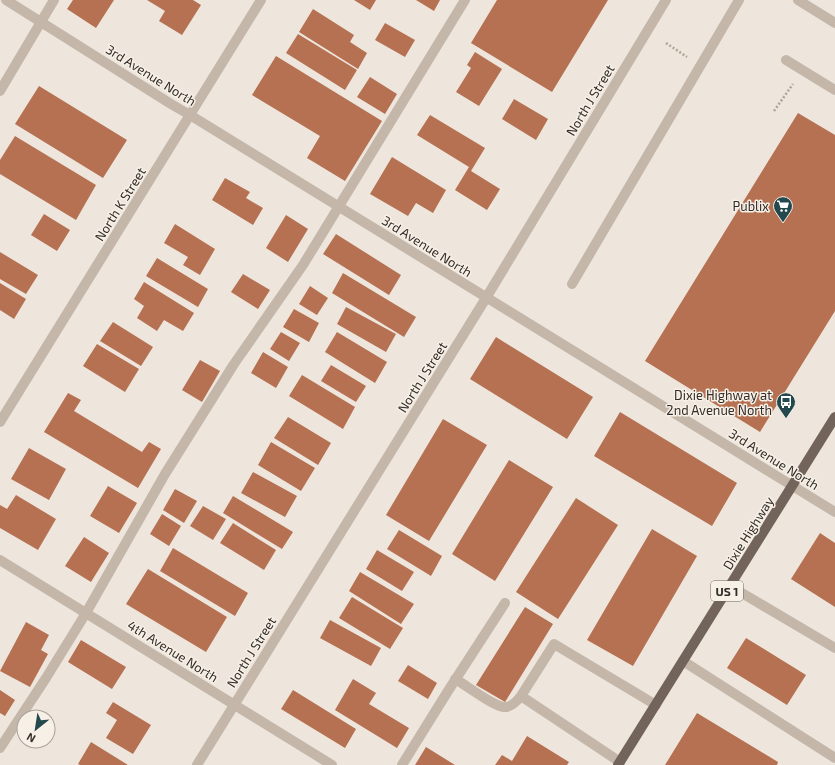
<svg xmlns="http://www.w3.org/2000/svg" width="835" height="765" font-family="'Exo 2',sans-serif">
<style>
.building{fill:#b57152}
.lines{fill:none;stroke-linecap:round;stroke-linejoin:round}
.path{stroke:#b0a294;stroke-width:2.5;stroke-dasharray:2 2;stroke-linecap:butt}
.lane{stroke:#c4b7a9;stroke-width:10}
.street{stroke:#c4b7a9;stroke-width:10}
.primary{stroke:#73645b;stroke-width:10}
.labels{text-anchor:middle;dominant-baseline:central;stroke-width:3;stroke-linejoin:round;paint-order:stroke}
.shield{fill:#f6f0e7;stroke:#6e6761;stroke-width:1}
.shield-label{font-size:12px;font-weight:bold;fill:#332c28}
.street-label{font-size:13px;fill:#332c28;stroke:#f6f0e7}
.poi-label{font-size:13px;fill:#332c28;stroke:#f6f0e7;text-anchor:end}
</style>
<rect width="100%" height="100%" fill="#eee6dc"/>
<path class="building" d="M73 0H114L96 28 67 9Z
M147 0H193L201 5 182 35 159 21 165 11Z
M354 0H376L370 10Z
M416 0H440L434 11Z
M497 0H608L552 92 471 43Z
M313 9 354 35 350 42 367 53 358 69 299 32Z
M385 23 415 40 405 57 375 40Z
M298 34 357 70 345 90 286 53Z
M475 52 502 69 479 106 456 92 471 68 467 65Z
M276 56 382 121 345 181 307 158 320 136 252 95Z
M370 77 397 94 385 114 357 97Z
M39 86 127 140 103 178 15 124Z
M514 99 548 119 536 140 502 119Z
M798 113 835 135V311L760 432 645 361Z
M430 115 485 148 471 171 500 189 487 210 455 190 469 167 417 135Z
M15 136 96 185 76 220 0 174V160Z
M392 157 446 190 433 213 416 203 408 216 370 194Z
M225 178 250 192 246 198 263 208 253 225 212 200Z
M44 214 70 230 57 251 31 235Z
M286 215 308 229 288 262 266 248Z
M175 224 215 249 200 275 183 265 188 257 164 243Z
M336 234 401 275 389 295 323 254Z
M0 252 38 275 26 294 0 279Z
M157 258 208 289 198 307 146 276Z
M343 273 416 317 404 337 332 293Z
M243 274 270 290 258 309 231 292Z
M144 282 194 313 183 331 164 320 157 331 137 318 144 306 134 299Z
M0 283 26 299 14 319 0 310Z
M310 286 328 298 317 315 299 304Z
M346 307 396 334 386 352 337 324Z
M294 309 319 323 309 342 283 327Z
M113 322 153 347 141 366 100 341Z
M281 332 300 343 289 361 270 349Z
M337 332 387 362 375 383 325 352Z
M496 337 593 397 567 439 470 379Z
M97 344 139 369 125 392 83 366Z
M263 352 288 367 276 388 251 373Z
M200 360 220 371 202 402 182 390Z
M331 365 366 386 356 402 321 381Z
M302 375 355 407 343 429 289 396Z
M68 393 81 400 74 411 142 452 149 442 161 449 138 488 44 432Z
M620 412 737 483 712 526 594 456Z
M288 417 331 443 318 465 274 438Z
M443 419 487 445 429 541 386 515Z
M271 442 315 468 301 491 258 465Z
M29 448 66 469 49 500 11 479Z
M509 460 553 487 495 581 452 554Z
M253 472 297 496 285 517 241 493Z
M108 486 137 503 119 533 90 516Z
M175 489 197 501 184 523 163 510Z
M16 495 56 519 38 550 0 528V505L7 509Z
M233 496 293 532 282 549 223 513Z
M576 498 618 525 558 619 516 592Z
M203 506 226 519 213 540 190 526Z
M162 514 181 526 169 546 150 534Z
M233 523 276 550 264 570 220 543Z
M652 529 697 556 633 666 587 640Z
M399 530 442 556 431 576 387 549Z
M820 533 835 543V607L791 579Z
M84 537 109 553 91 582 65 566Z
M173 548 248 593 235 616 160 571Z
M377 550 414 572 402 591 366 569Z
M148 569 227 617 206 652 126 604Z
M360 572 414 604 401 624 349 591Z
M352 597 403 628 390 649 339 618Z
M525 607 553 624 505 702 476 685Z
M330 620 381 648 371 666 320 638Z
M26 622 49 635 41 650 48 654 30 687 0 671Z
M746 638 806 675 787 705 727 668Z
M81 640 126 667 112 689 68 662Z
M408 665 437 683 428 699 398 681Z
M353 679 376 693 369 704 409 728 397 748 335 710Z
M0 690 15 700 5 716 0 713Z
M293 690 356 729 345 748 281 709Z
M113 702 151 725 133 754 106 738 117 720 106 713Z
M697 713 778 762 777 765H665Z
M527 736 569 762 567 765H495L502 755 512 761Z
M91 742 128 765H80L78 764Z
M426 747 455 765H415Z"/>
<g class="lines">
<path class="path" d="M666 43 687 57
M774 111 793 84"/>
<path class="lane" d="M798 0 835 23
M786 60 835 90
M0 91 54 0
M572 284 739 0
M730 586 835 648
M683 661 835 758
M455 679C466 685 493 706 504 707 511 708 517 701 521 696
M0 748 46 678 86 613 165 474 234 364 303 265 465 0
M620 762 521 696 554 644 656 705
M402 765 448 691 505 603"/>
<path class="street" d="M6 0 171 104 190 115 835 512
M0 422 261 0
M0 560 332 765
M197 765 486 298 666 0"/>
<path class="primary" d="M618 765 835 417"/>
</g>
<defs>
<g id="supermarket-pin" transform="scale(1)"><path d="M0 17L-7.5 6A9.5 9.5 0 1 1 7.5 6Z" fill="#23494e" stroke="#f6f0e7"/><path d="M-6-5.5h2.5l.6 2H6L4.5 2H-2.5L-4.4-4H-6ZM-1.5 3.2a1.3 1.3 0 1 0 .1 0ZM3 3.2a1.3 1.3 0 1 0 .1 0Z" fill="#fff"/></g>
<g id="bus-pin" transform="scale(1)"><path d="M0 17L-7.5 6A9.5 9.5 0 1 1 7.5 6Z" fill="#23494e" stroke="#f6f0e7"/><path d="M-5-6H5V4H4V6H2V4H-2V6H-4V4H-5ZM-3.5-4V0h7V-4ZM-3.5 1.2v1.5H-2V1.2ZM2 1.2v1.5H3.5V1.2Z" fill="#fff"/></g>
</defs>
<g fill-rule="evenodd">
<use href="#supermarket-pin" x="783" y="206"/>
<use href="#bus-pin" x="786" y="402"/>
</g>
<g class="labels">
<rect class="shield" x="711" y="581" width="32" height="20" rx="3"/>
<g class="shield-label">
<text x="727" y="591">US 1</text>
</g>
<g class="street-label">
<text transform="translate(151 75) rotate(32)">3rd Avenue North</text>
<text transform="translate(590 100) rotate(-59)">North J Street</text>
<text transform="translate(120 204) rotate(-58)">North K Street</text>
<text transform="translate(427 246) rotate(32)">3rd Avenue North</text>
<text transform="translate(422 377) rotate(-58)">North J Street</text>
<text transform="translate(774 459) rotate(32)">3rd Avenue North</text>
<text transform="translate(748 533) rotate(-58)">Dixie Highway</text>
<text transform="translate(173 651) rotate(32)">4th Avenue North</text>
<text transform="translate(251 652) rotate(-58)">North J Street</text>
</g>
<g class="poi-label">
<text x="769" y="206">Publix</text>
<text x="772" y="395">Dixie Highway at<tspan x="772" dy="15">2nd Avenue North</tspan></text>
</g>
</g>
<g transform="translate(36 729) rotate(210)"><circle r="19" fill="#f6f0e7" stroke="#a8a29b"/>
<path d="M0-3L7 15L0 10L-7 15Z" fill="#23494e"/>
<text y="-6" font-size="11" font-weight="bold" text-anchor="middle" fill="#332c28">N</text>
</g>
</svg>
